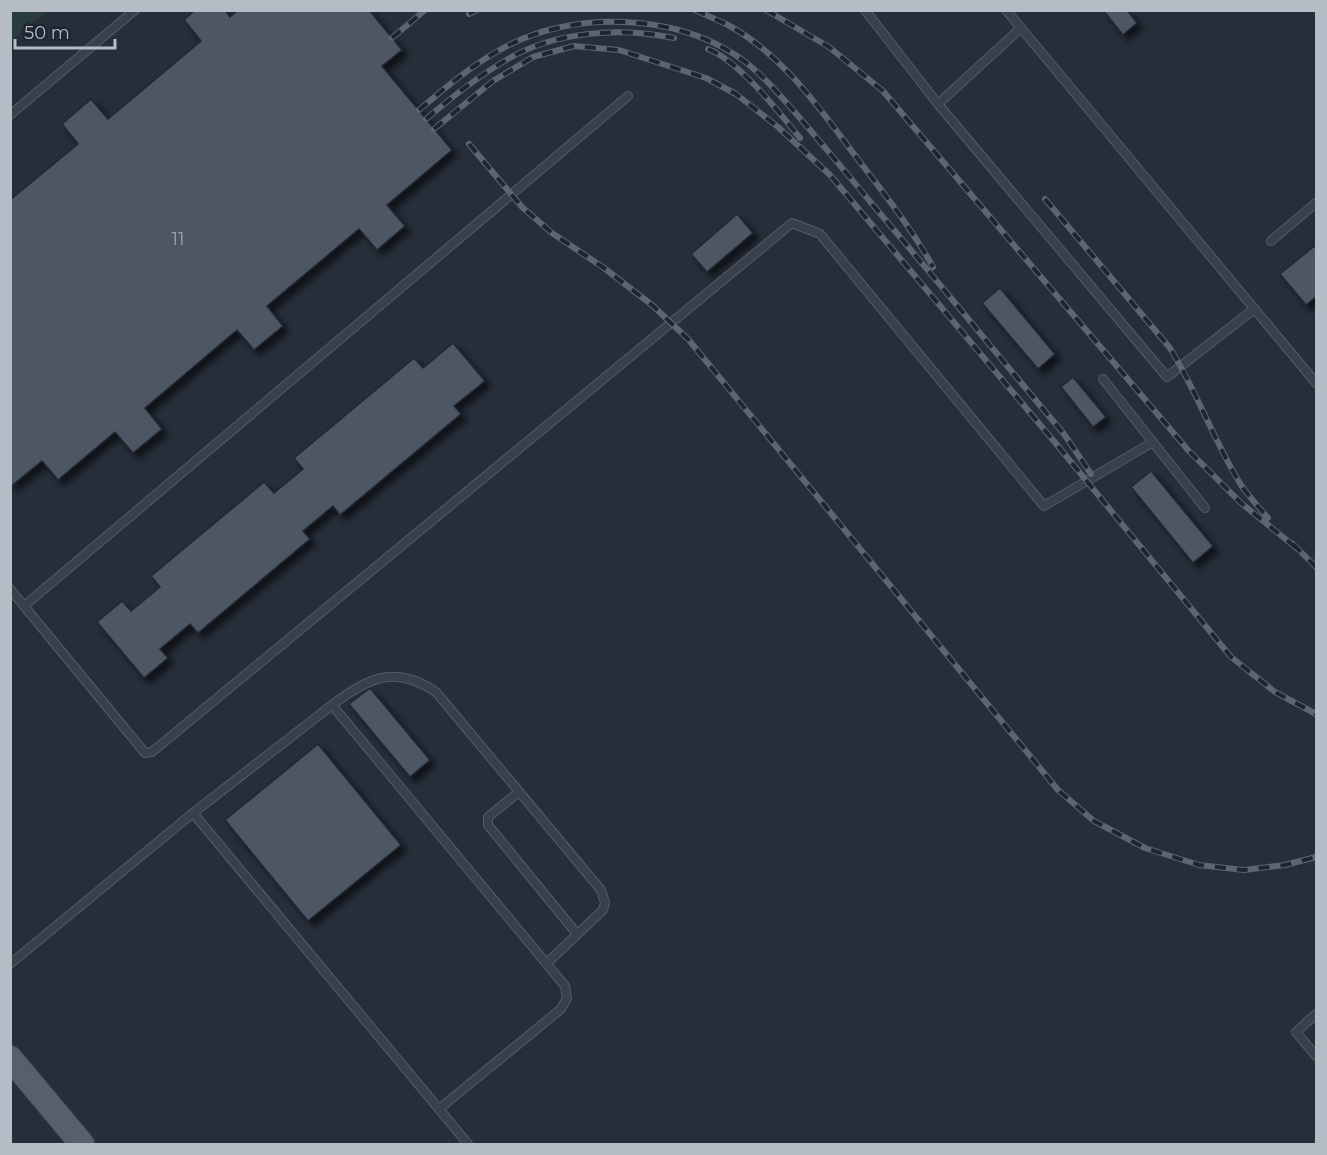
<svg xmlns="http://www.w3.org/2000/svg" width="1327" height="1155" font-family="Montserrat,sans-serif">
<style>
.green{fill:#293b3c}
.building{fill:#4d5663;stroke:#212732;stroke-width:1.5;filter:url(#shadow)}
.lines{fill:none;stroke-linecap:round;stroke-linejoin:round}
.service-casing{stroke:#555b66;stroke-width:10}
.primary-casing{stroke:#434954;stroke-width:26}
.service{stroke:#3a404b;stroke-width:8}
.primary{stroke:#585f6b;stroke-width:24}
.rail-casing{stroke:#5c6571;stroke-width:6}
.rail{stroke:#1f2530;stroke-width:4;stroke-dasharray:11;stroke-linecap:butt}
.labels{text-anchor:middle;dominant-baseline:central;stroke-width:6;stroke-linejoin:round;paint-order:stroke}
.number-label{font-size:18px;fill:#9ba2ad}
</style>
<defs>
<filter id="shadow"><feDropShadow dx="5.5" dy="5.5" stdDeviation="3" flood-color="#0009"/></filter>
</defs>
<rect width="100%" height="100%" fill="#262e3a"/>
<path class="green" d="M11 10H47V11L11 41Z"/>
<path class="building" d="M195 10H225L230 17 238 10H369L402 50 382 66 452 150 387 205 405 226 377 250 359 229 267 306 283 326 254 350 237 330 145 408 162 429 133 453 115 432 58 480 42 461 10 487V200L78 144 62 124 91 99 108 119 201 41 184 20Z
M1103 10H1127L1137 23 1123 35Z
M737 214 753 233 707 272 691 254Z
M1317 244V296L1306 305 1280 274Z
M1000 288 1055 354 1038 369 982 303Z
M453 343 485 381 454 406 461 414 340 515 333 506 303 531 310 539 198 633 190 624 160 649 168 658 144 678 97 622 122 601 131 611 160 587 151 576 264 482 274 493 303 469 294 458 414 358 423 368Z
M1073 377 1106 417 1093 427 1061 387Z
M1151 471 1213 546 1193 563 1131 487Z
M370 688 430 760 410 777 349 704Z
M318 744 401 845 308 921 225 820Z"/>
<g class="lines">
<g class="service-casing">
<path id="service" d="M865 10 938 104 1167 377 1254 309
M1006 10 1316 383
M938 104 1021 28
M10 115 135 10
M1271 241 1316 203
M1103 379 1205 508
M10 589 145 753 152 752 792 223 820 234 1044 506 1153 442
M24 606 628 96
M332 705C368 678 395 664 436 692L601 890 605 903 603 910 547 963
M519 792 488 817V825L577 934
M193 813 468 1144
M10 964 193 813 332 705 565 986 567 998 561 1009 439 1109
M1316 1014 1296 1032 1316 1056"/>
</g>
<g class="primary-casing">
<path id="primary" d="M10 1058 82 1144"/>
</g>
<use href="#service" class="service"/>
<use href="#primary" class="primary"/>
<g class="rail-casing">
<path id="rail" d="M695 10C706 15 717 20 728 25 785 56 822 112 860 162 886 196 912 229 933 267
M766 10 829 47 883 91 1188 450 1241 503 1299 550
M469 14 477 10
M392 38 425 10
M708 49C739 61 779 112 800 138
M419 110C447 86 477 61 511 44 577 12 671 14 734 54 761 71 784 100 805 124 827 150 850 177 872 204 937 280 1000 358 1064 434L1091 474
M426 119C452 97 478 76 508 59 556 31 620 27 674 38
M434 129 493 81 533 57 574 46 619 50 706 78 736 94 778 127 830 175 1053 440 1231 657 1275 692 1316 714
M469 144 522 207 552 233 604 268 652 305 688 339 1058 790 1094 821 1145 848 1199 865 1244 870 1285 865 1316 857
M1045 199 1170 348C1197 392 1214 441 1241 485 1249 497 1259 507 1268 518
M1293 544 1316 567"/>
</g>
<use href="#rail" class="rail"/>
</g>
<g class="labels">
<g class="number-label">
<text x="178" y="239">11</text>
</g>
</g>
<rect width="1327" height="1155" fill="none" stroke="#b5bcc6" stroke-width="24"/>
<path d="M15 39v9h100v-9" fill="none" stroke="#b5bcc6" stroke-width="3"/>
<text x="24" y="39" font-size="18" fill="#b5bcc6" stroke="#1f2530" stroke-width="4.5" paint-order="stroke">50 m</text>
</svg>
